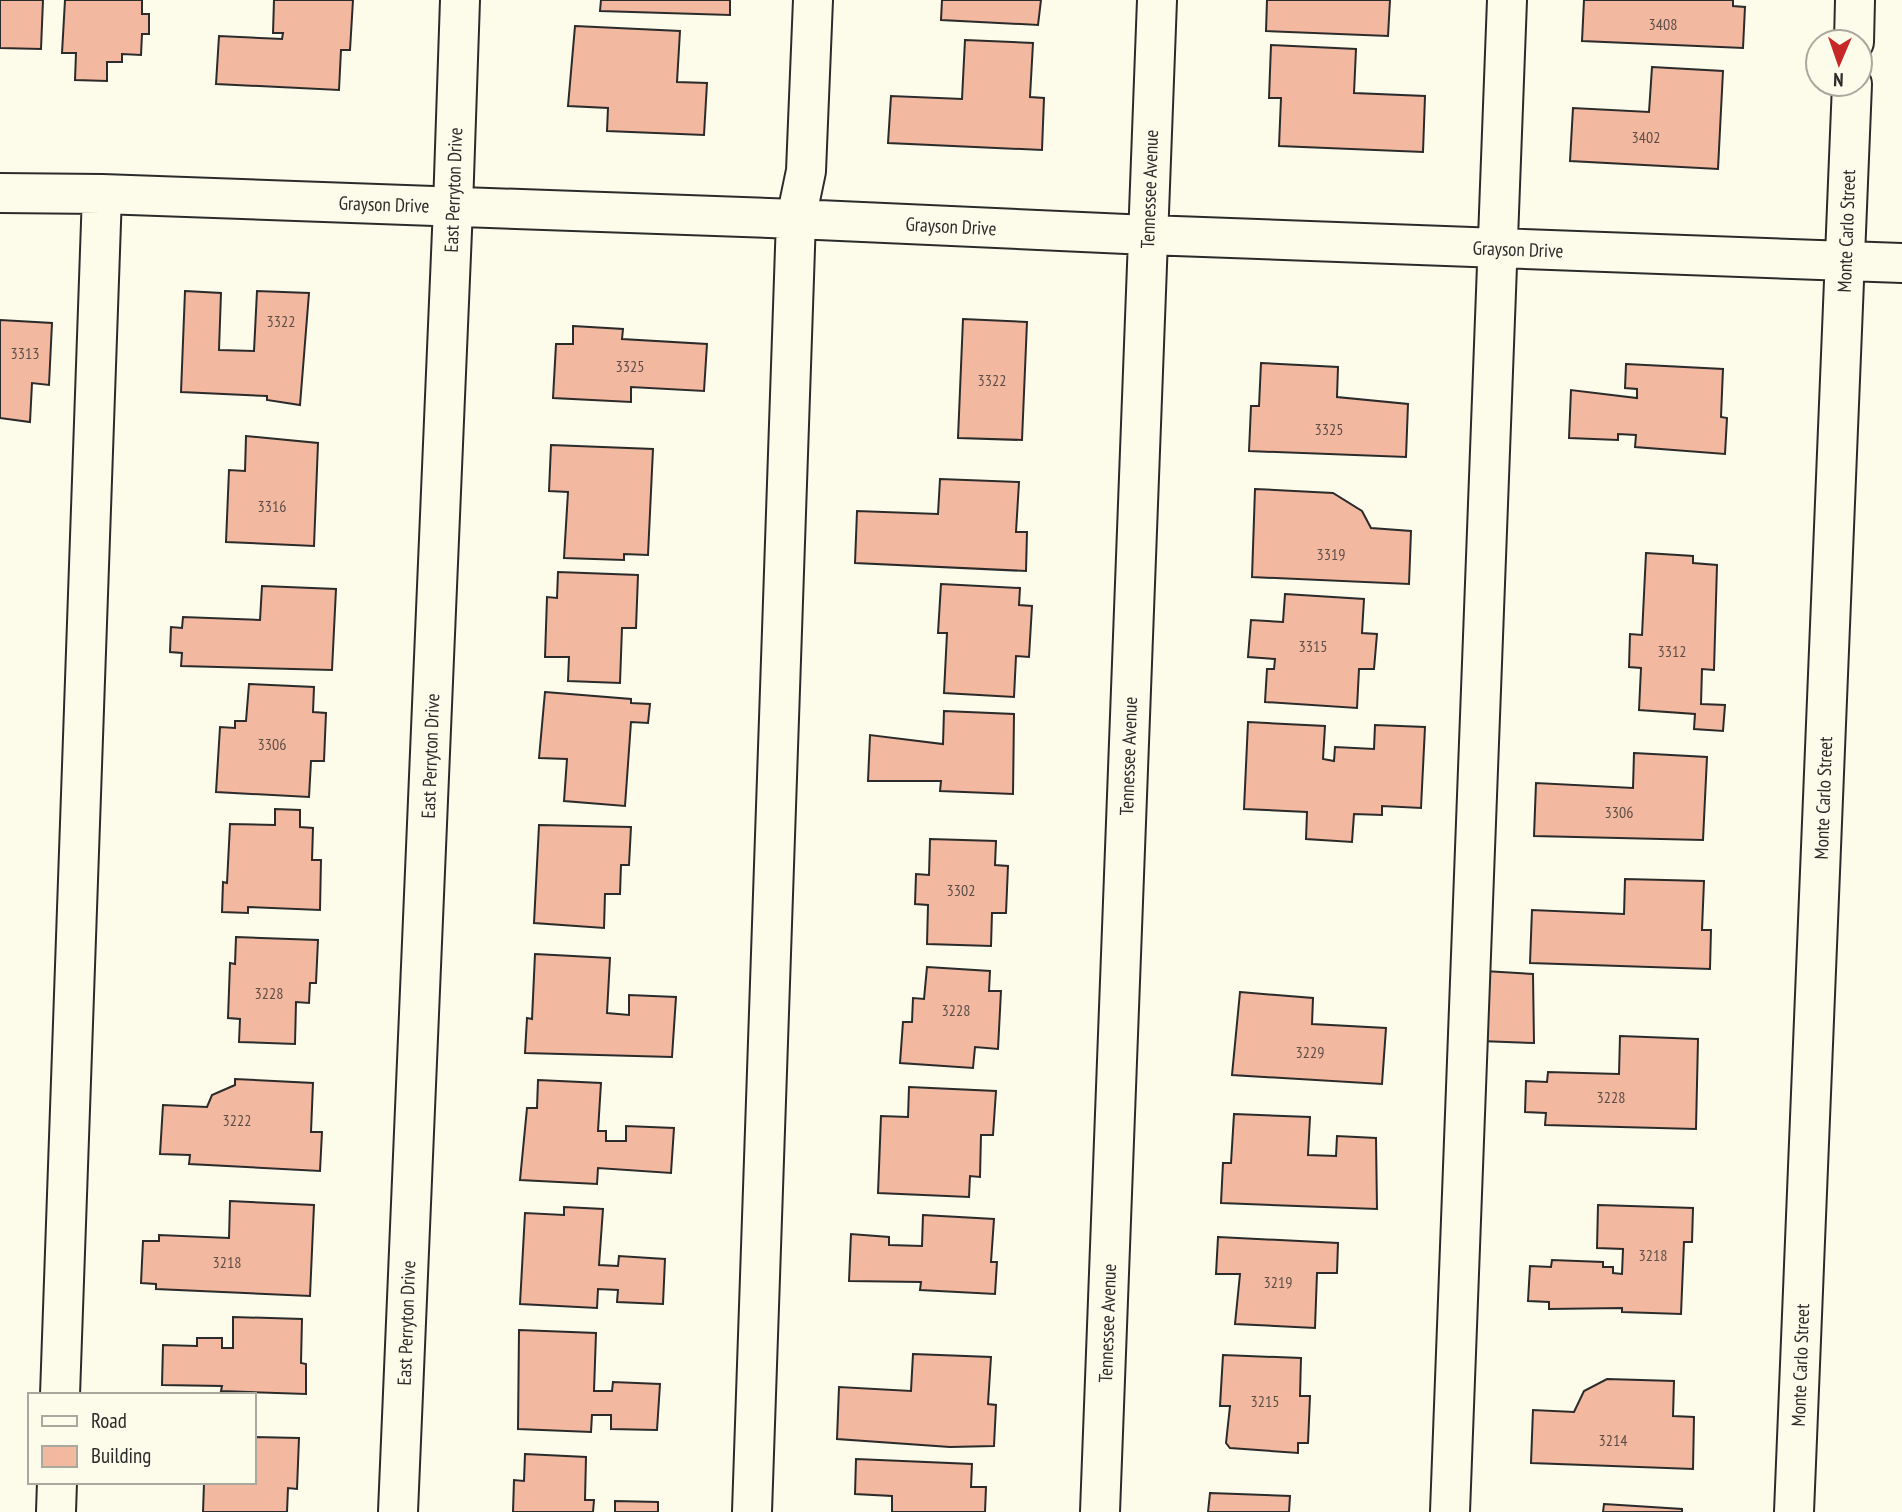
<svg xmlns="http://www.w3.org/2000/svg" width="1902" height="1512" font-family="'PT Sans Narrow',sans-serif">
<style>
.building{fill:#f2b8a0;stroke:#2b2b2b;stroke-width:2}
.lines{fill:none;stroke-linecap:round;stroke-linejoin:round}
.minor-casing{stroke:#2b2b2b;stroke-width:42}
.minor{stroke:#fdfbea;stroke-width:38}
.labels{text-anchor:middle;dominant-baseline:central;stroke-width:5;stroke-linejoin:round;paint-order:stroke}
.number-label{font-size:16px;fill:#5d4e48}
.street-label{font-size:19px;fill:#2b2b2b;stroke:#fdfbea}
</style>
<rect width="100%" height="100%" fill="#fdfbea"/>
<path class="building" d="M0 0H43L41 49 0 48Z
M65 0H142V14H149V34H142L141 55 122 54V62H107V81L75 80 76 53H62Z
M274 0H353L350 50H341L339 90 216 84 219 36 282 39 283 33H273Z
M601 0H730V15L600 11Z
M942 0H1041L1038 25 941 20Z
M1267 0H1390L1388 36 1266 31Z
M1584 0H1733V6L1745 7 1743 48 1582 41Z
M575 26 680 31 677 82 707 83 704 135 607 131 608 108 568 106Z
M965 40 1033 43 1030 97 1044 98 1042 150 888 143 891 96 962 99Z
M1271 45 1356 49 1354 93 1425 96 1423 152 1279 146 1281 98H1269Z
M1652 67 1723 71 1718 169 1570 161 1573 108 1649 112Z
M185 291 221 293 219 350 254 351 257 291 309 293 300 405 267 400V396L181 392Z
M963 319 1027 322 1022 440 958 438Z
M0 320 52 323 49 385 32 383 30 422 0 418Z
M573 326 623 329 622 339 707 344 704 391 631 387V402L553 398 556 344H573Z
M1261 363 1338 367 1337 397 1408 404 1406 457 1249 451 1251 406H1259Z
M1626 364 1723 369 1721 417 1727 418 1725 454 1635 447 1636 435 1618 434V440L1569 438 1571 390 1637 398V389L1625 388Z
M246 436 318 443 314 546 226 542 229 470 245 471Z
M551 445 653 449 648 555 624 554V560L564 558 568 492 549 491Z
M940 479 1019 482 1016 532H1027L1026 571 855 563 857 511 938 514Z
M1255 489 1333 493 1362 511 1371 528 1411 531 1409 584 1252 577Z
M1646 553 1693 556V563L1717 565 1714 670 1702 669 1701 704 1725 705 1723 731 1694 729 1695 714 1639 710 1641 668 1629 667 1630 634 1642 635Z
M558 572 638 575 636 628H622L620 683 568 681 569 657H545L547 597 557 598Z
M941 584 1020 588 1019 605 1032 606 1029 657 1016 656 1014 697 944 693 947 633H938Z
M262 586 336 589 332 670 181 666 182 653 170 652 171 627 182 628 183 617 260 620Z
M1285 594 1364 599 1362 633 1377 634 1374 669H1359L1357 708 1265 702 1267 669H1274L1275 659 1248 657 1251 620 1283 622Z
M249 684 314 687 313 712 326 713 324 761H311L309 797 216 792 220 727 235 728V721H246Z
M545 692 631 699V703L650 704 648 723 631 722 625 806 564 801 567 759 539 758Z
M944 711 1014 714 1013 794 940 791 941 781H868L870 735 943 744Z
M1248 722 1325 726 1323 759 1334 761 1335 747 1374 749 1375 725 1425 727 1421 808 1382 806V815L1354 814 1352 842 1306 839 1307 812 1244 809Z
M1634 753 1707 757 1703 840 1534 836 1536 783 1633 788Z
M275 809 300 810V827L313 828 312 860H321L320 910 248 907V913L222 912 223 882 227 883 230 824 275 825Z
M539 825 631 827 629 865H621L620 894H605L604 928 534 923Z
M930 839 996 841 995 865 1008 866 1006 913H992L991 946 927 944 928 905 915 904 916 874 929 875Z
M1625 879 1704 881 1702 930H1711L1710 969 1530 963 1532 910 1624 914Z
M236 937 318 940 316 983H310L309 1003 296 1002 295 1044 239 1042 240 1019 228 1018 230 963 235 964Z
M535 954 610 958 607 1013 629 1015V995L676 997 672 1057 525 1053 527 1018 532 1019Z
M927 967 990 971 989 991H1001L998 1049 975 1047 973 1068 900 1063 903 1022H912L913 998 924 999Z
M1484 971 1533 974 1534 1043 1480 1041Z
M1240 992 1313 998 1312 1024 1386 1028 1382 1084 1232 1075Z
M1620 1036 1698 1039 1696 1129 1545 1125 1546 1113 1525 1112 1526 1081 1547 1082 1548 1072 1619 1074Z
M235 1079 313 1083 311 1132H322L320 1171 189 1164 190 1155 160 1154 163 1105 207 1107 212 1095 235 1085Z
M538 1080 601 1083 598 1131H606V1141H626V1126L674 1128 671 1173 598 1168 597 1184 520 1180 527 1108H537Z
M909 1087 996 1091 993 1135H981L980 1177 970 1176 969 1197 878 1193 881 1116 908 1117Z
M1234 1114 1310 1117 1308 1155 1336 1156 1337 1136 1376 1138 1377 1209 1221 1203 1223 1163H1231Z
M230 1201 314 1205 310 1296 156 1289V1284L141 1283 143 1241H159V1235L229 1238Z
M1598 1205 1693 1208 1692 1242H1684L1681 1314 1622 1312V1308L1549 1309V1302L1528 1301 1530 1266 1551 1267 1552 1260 1603 1262V1267H1613V1273L1622 1274 1623 1249 1597 1248Z
M564 1207 603 1209 599 1265 618 1266 619 1256 665 1259 663 1304 617 1302 618 1290 598 1289 597 1308 520 1304 525 1213 564 1215Z
M923 1215 994 1219 991 1262H997L995 1294 920 1290 921 1282 849 1281 851 1234 889 1237V1245L922 1246Z
M1218 1237 1338 1243 1337 1273H1317L1315 1328 1235 1324 1240 1274H1216Z
M233 1317 302 1319 301 1363 306 1364V1394L221 1391 222 1386 162 1385 163 1345 197 1346V1338H222V1348H233Z
M519 1330 596 1333 594 1391H612L613 1382 660 1384 657 1430 611 1429V1415H592L591 1432 518 1429Z
M913 1354 991 1357 988 1404 996 1405 994 1446 950 1447 837 1439 839 1387 911 1391Z
M1223 1355 1301 1358 1300 1396H1310L1308 1443H1298V1453L1230 1448 1226 1443 1230 1406H1220Z
M1607 1379 1674 1381 1673 1416 1694 1417 1693 1469 1531 1463 1533 1410 1574 1412 1584 1391Z
M254 1437 299 1438 297 1489 288 1488 287 1512H203L204 1483 254 1482Z
M525 1454 586 1457 585 1500H594L593 1512H513L514 1480 524 1481Z
M856 1459 972 1464 971 1487H986L985 1512H892V1496L855 1494Z
M1210 1493 1290 1496 1289 1512H1208Z
M615 1501 658 1502V1512H615Z
M1604 1504 1682 1509V1512H1603Z"/>
<g class="lines">
<g class="minor-casing">
<path id="minor" d="M1854 42 1855 0
M0 193 102 194 796 219 1148 235 1902 263
M60 1395 102 194
M56 1512 57 1482
M398 1512 453 207 460 0
M752 1512 796 219 806 171 813 0
M1100 1512 1157 0
M1450 1512 1507 0
M1794 1512 1852 84"/>
</g>
<use href="#minor" class="minor"/>
</g>
<g class="labels">
<g class="number-label">
<text x="1663" y="24">3408</text>
<text x="1646" y="137">3402</text>
<text x="281" y="321">3322</text>
<text x="25" y="353">3313</text>
<text x="630" y="366">3325</text>
<text x="992" y="380">3322</text>
<text x="1329" y="429">3325</text>
<text x="272" y="506">3316</text>
<text x="1331" y="554">3319</text>
<text x="1313" y="646">3315</text>
<text x="1672" y="651">3312</text>
<text x="272" y="744">3306</text>
<text x="1619" y="812">3306</text>
<text x="961" y="890">3302</text>
<text x="269" y="993">3228</text>
<text x="956" y="1010">3228</text>
<text x="1310" y="1052">3229</text>
<text x="1611" y="1097">3228</text>
<text x="237" y="1120">3222</text>
<text x="1653" y="1255">3218</text>
<text x="227" y="1262">3218</text>
<text x="1278" y="1282">3219</text>
<text x="1265" y="1401">3215</text>
<text x="1613" y="1440">3214</text>
</g>
<g class="street-label">
<text transform="translate(1149 189) rotate(-88)">Tennessee Avenue</text>
<text transform="translate(453 190) rotate(-88)">East Perryton Drive</text>
<text transform="translate(384 204) rotate(2)">Grayson Drive</text>
<text transform="translate(951 226) rotate(3)">Grayson Drive</text>
<text transform="translate(1846 231) rotate(-88)">Monte Carlo Street</text>
<text transform="translate(1518 249) rotate(2)">Grayson Drive</text>
<text transform="translate(430 756) rotate(-88)">East Perryton Drive</text>
<text transform="translate(1128 756) rotate(-88)">Tennessee Avenue</text>
<text transform="translate(1823 798) rotate(-88)">Monte Carlo Street</text>
<text transform="translate(406 1323) rotate(-88)">East Perryton Drive</text>
<text transform="translate(1107 1323) rotate(-88)">Tennessee Avenue</text>
<text transform="translate(1800 1365) rotate(-88)">Monte Carlo Street</text>
</g>
</g>
<rect x="28" y="1393" width="228" height="91" fill="#fdfbea" stroke="#a9a89e" stroke-width="2"/>
<rect x="42" y="1416" width="35" height="10" fill="#fdfbea" stroke="#a9a89e" stroke-width="2"/>
<text x="91" y="1428" font-size="21" fill="#2b2b2b">Road</text>
<rect x="42" y="1446" width="35" height="21" fill="#f2b8a0" stroke="#a9a89e" stroke-width="2"/>
<text x="91" y="1463" font-size="21" fill="#2b2b2b">Building</text>
<g transform="translate(1839 63) rotate(182)"><circle r="33" fill="#fdfbea" stroke="#a9a89e" stroke-width="2"/>
<path d="M0-5L12 26L0 18L-12 26Z" fill="#c62828"/>
<text y="-10" font-size="19" font-weight="bold" text-anchor="middle" fill="#2b2b2b">N</text>
</g>
</svg>
